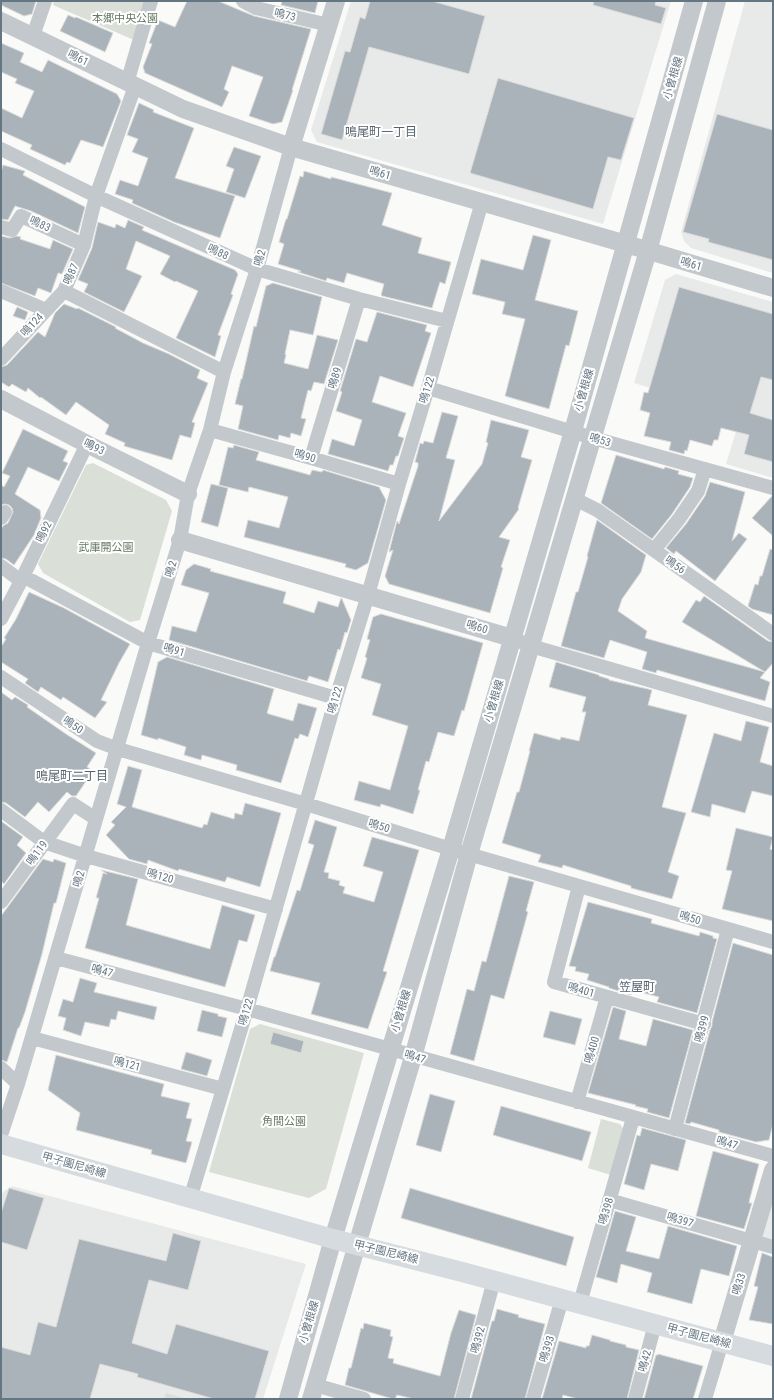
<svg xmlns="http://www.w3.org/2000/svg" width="774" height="1400" font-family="'Roboto Condensed','Noto Sans JP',sans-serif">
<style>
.built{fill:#e8e9e9}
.green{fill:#dadfd7}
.building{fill:#aab3b9;stroke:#dcdcda}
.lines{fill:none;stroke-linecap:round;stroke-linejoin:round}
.minor{stroke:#c3c8cc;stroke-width:14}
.tertiary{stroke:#c3c8cc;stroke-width:18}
.secondary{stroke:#d6dbdf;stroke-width:20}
.labels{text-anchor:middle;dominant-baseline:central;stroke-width:4;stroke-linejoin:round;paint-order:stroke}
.street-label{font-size:11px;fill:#657683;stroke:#fff}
.park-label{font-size:11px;fill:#687a64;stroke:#fff}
.neighbourhood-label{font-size:12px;fill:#57646e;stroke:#fff}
</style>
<rect width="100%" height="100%" fill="#fafaf8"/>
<path class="built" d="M351 1H671L603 224 317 142 311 130Z
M745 1H773V273L691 248 684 241 681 232Z
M676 274 773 302V478L726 464 741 415 634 383 665 280Z
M12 1186 306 1264 263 1399H1V1197L3 1192Z
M773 1200V1243L762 1240Z"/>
<path class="green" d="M54 1H147L134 40 53 5Z
M93 463 166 500 172 511 140 620 130 622 43 573 38 564 86 465Z
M260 1024 364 1053 326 1189 309 1198 209 1172 250 1029Z
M601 1119 620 1124 624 1130 611 1175 588 1168Z
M166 1393 187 1399H164Z"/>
<path class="building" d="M1 1H36L32 14 24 16 1 5Z
M187 1H218L254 16 311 29 292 90H293L282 122 273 124 249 116 263 77 232 66 224 89 229 92 222 107 145 73 143 67 152 44 149 43 158 20 175 27Z
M282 1H318L315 13 281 5Z
M370 1H432L485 16 469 74 369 47 342 140 321 134 345 51 350 52 360 17 365 19Z
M594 1H656L655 5 666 8 661 24 593 5Z
M68 15 75 18 76 17 113 33 105 52 60 31Z
M1 43 24 53 20 62 42 72 48 60 117 94 121 101 103 147 81 140 70 163 67 162 65 165 30 149 32 145 1 131V108L22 118 34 91 15 83 17 79 1 72Z
M498 78 634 118 621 160 608 157 593 209 470 173Z
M139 103 154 110 153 112 194 128 175 178 235 196 220 238 174 222 132 203 133 200 115 194 120 180 138 186 148 158 132 152 138 139 127 135Z
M717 114 773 130V260L708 242 709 239 683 232Z
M234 147 261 156 245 198 226 192 234 169 226 166Z
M3 165 25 171 23 175 85 207 78 233 31 211 15 206 8 220 1 219V172Z
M304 171 331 179V177L392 193 382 225 422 238 418 253 451 262 445 284 440 282 432 308 382 296 381 295 384 284 347 273 344 283 327 278 326 281 298 272 301 271 278 264 284 244 279 242 286 219H287L300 176 303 177Z
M128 220 144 227 142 230 235 270 238 274 231 294 233 295 218 335 221 336 215 357 176 338 198 291 176 281 175 282 160 274 170 256 136 241 126 269 142 276 124 312 84 292 88 284 78 280 92 248 98 222 115 228 116 224 125 228Z
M533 235 551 240 535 300 578 311 569 346 566 345 549 409 505 396 525 319 502 314 505 302 472 294 481 259 523 270Z
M1 236 10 238 17 236 21 237 20 239 50 249 53 240 73 249 62 274 58 273 51 293 38 288 35 296 1 283Z
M273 283 322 297 313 335 290 330 285 354 286 355 284 363 308 369 317 335 338 340 324 384 314 382 311 391 308 390 301 418 306 419 301 436 291 433 290 438 279 435 278 440 238 429 243 406 235 404 241 379H242L254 326 256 327 266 286Z
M679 287 773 314V380L761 377 750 413 773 420V462L744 454 749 435 721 428 718 440H714L712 446 690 440 687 451 685 450 684 454 669 450 671 442 644 436 650 413 640 410 644 392 648 393Z
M64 304 77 309 78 308 116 327 115 328 143 343 169 354 200 370 197 378 208 383 192 422 195 423 191 438 180 435 172 460 124 446 125 443 105 434 109 425 76 402 66 415 41 397 40 398 28 388 26 392 12 384 9 387 1 382V367L7 365 38 332 45 337 55 313Z
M17 307 28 312 25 320 13 316Z
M377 312 427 325 425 331 431 333 413 387 380 376 372 402 406 413 398 436 404 438 398 456H396L393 465H390L388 471 328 454 332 439 354 446 362 420 336 411 342 392 340 391 356 339 367 342Z
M442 412 458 416 446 458 455 460 439 521 482 464 488 443 486 442 491 420 529 430 521 457 532 460 518 508 519 509 499 537 510 540 501 567 503 568 490 613 389 584 385 576 393 550 389 552 397 521 399 524 418 466V463L415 462 420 443 423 444 424 441 433 443Z
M23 429 68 451 63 461 68 463 59 481 28 467 15 494 40 510 41 518 34 535 14 565 6 559 1 558V529L3 526 8 523 13 512 12 508 9 505 5 504 1 505V485L4 487 10 476 2 473Z
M234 445 259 452 256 460 310 475 312 470 322 472 323 470 379 487 386 500 368 563 356 570 345 567 346 564 244 537 248 520 279 528 288 497 249 487 248 492 219 485 228 447 233 448Z
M616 455 664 469 665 467 679 471 678 474 693 478 690 487 672 514 652 539 601 503Z
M710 482 745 492 732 541 739 533 747 539 715 581 676 551 674 554 666 548 686 524 705 496Z
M211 484 228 488 218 527 201 522Z
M772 496H773V536L752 518Z
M597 520 646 555 641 572 622 599 618 611 647 631 645 638 765 672 760 678 770 682 765 701 657 670 656 673 642 669 647 652 610 640 604 658 561 646 576 592H578L588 557 587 556Z
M770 549 773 550V615L752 609 748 606 755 584 758 585 760 576H762Z
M194 564 211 569 210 571 286 592 283 603 314 613 318 601 338 607 341 598 342 599 351 620 347 633 345 632 340 650 338 649 328 682 309 676 307 681 169 640 172 626 196 632 209 593 181 585 186 570Z
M29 592 64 608 130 644 119 663 101 700 107 702 95 718 63 697 61 700 41 687 38 692 25 683 28 679 1 662V647L6 639 4 638 16 619Z
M704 596 768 641 773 642V663L765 672 682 622 696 600 700 602Z
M381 614 483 643 464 711 462 710 454 736 438 732 429 762 426 761 418 790H420L413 814 381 804 380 807 354 800 359 781 390 790 408 726 372 715 381 684 361 678 367 658 365 657 370 640 367 639 373 617Z
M167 657 274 689 267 713 269 714 293 721 298 703 317 708 308 737 300 734 298 739 295 738 281 783 236 770 237 765 202 755 201 760 184 755 186 747 158 738V740L141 735 158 662Z
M556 662 599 675V676L609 679V680L652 690 648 705 687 715 662 807 686 813 668 872 679 876 672 899 631 888V886L563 865 562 868 538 862 541 855 502 843 517 792H519L530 751H529L534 733 560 740 561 737 579 741 586 712H582L586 697 549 687Z
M1 692 12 700 15 697 28 705 27 707 66 734 96 753 87 767 93 771 76 796H72L67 792 49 812 38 802 25 817 6 803 1 802Z
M746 721 769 727 760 762 773 766V796L752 791 745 813 712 804 710 817 691 812 714 733 741 741Z
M128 766 142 770 132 807 202 828 204 824 207 825 211 812 234 819 235 813 242 815 245 803 281 813 260 887 227 877 225 882 179 869 178 871 148 860 147 864 129 859 106 835 115 825 111 822 126 807 117 804Z
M315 820 337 827 324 872 329 873 328 878 340 881 339 885 345 887 343 893 374 902 383 872 363 866 372 837 419 850 383 971 387 972 368 1029 311 1014 320 983 270 971 274 957H275L297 890 300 891 314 845 308 843Z
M1 821 23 837 17 845 26 853 4 884 1 881Z
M736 828 773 837 770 849 773 850V921L722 909 732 871 726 870Z
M43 859 53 862 54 859 66 863 56 903H54L42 954 25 1012 19 1028H18L7 1062 1 1060V916Z
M101 870 138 879 126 925 210 949 222 905 255 915 247 942 239 940 225 987 85 948 99 898H96L103 873 107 874Z
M509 876 534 882 526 911 528 912 504 999 491 995 474 1061 450 1054 467 989 474 991 482 961 486 962Z
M588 902 652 919 651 923 699 936 700 932 713 936V938L717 939 697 1013 657 1002 659 997 632 990 631 995 609 988V987L587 980 589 974 575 971 576 967 569 966Z
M733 943 773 955V1124L769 1140 756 1142 719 1132V1130L691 1122 690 1124 685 1123 710 1030 712 1026V1022Z
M80 978 97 983 94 992 157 1007 154 1020 118 1011 116 1020 111 1019 109 1027 85 1022 81 1036 63 1030 66 1018 58 1016 63 999 73 1002Z
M613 1007 626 1011 619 1039 646 1046 653 1019 693 1030 669 1118 647 1112 648 1109 635 1106 636 1105 588 1093Z
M202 1010 218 1014V1016L227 1018 222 1037 197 1031Z
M550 1011 582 1019 575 1045 543 1037Z
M273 1032 304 1041 301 1053 270 1044Z
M186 1052 212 1060 207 1076 181 1069Z
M56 1055 164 1084 161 1096 190 1103 186 1118 192 1119 186 1141 192 1142 186 1163 151 1154 152 1150 76 1130 80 1113 48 1090Z
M430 1094 455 1101 441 1152 416 1145Z
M501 1106 591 1132 582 1161 493 1135Z
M642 1128 686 1140 678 1171 651 1164 644 1190 624 1184 637 1135 640 1136Z
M713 1151 759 1164 750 1198 749 1203H752L744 1229 696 1216Z
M9 1188 44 1198 27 1250 1 1242V1213Z
M410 1188 574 1237 566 1266 401 1218Z
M615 1211 636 1217 626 1251 659 1259 668 1226 737 1246 729 1276 701 1269 692 1304 647 1292 652 1273 621 1264 617 1283 596 1277Z
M173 1233 201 1241 188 1290 149 1280 132 1343 167 1354 176 1324 269 1351 255 1399H214L137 1377 138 1374 100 1364 90 1399H1V1347L30 1355 38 1322 56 1327 79 1239 166 1261Z
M762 1253 773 1257V1324L749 1320 758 1287 754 1286Z
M497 1309 519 1315 518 1317 545 1324 525 1399H471L492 1321H494Z
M459 1310 476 1315 454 1399H414L397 1395 395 1399H393L345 1385 349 1368H351L361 1328 363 1329 364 1323 391 1330 390 1336 393 1337 388 1358 394 1359 393 1363 440 1376 451 1333Z
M592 1335 610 1340V1341L626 1345V1347L639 1350 627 1399H578L563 1395 562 1399H542L559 1341 586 1348V1346H589Z
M658 1354 703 1366 693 1399H644L656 1355H658Z"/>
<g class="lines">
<path class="minor" d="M243 1 256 8 329 25
M33 36 45 1
M127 83 151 1
M1 149 96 196 257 269 359 299 447 321
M1 227 12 230 21 216 84 245
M1 291 46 310
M64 291 224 372
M1 359 64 291 84 245 96 196 135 86
M428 388 593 438 773 488
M210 430 311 458 399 484
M311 458 359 299
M575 499 597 510 773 634
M1 518 5 512
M654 550 679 519 698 491 705 469
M1 566 21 581
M23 576 148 643 336 698
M1 619 21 581 87 444
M512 638 531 646 773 716
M1 677 97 741 118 749 306 804 451 849 773 942
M1 810 44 842 86 856 276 909
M579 886 554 982 704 1024
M1 902 73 804 96 819
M56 958 247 1009 773 1156
M32 1038 223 1089
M1 1068 18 1084
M577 1102 607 997
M675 1129 728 929
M1 1135 18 1084 148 643 180 540 188 494 210 430 224 372 257 269 291 147
M190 1199 247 1009 336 698 368 595 399 484 428 388 482 202
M609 1200 773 1247
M580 1303 633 1118
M315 1385 364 1399
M462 1399 494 1280
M533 1399 562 1299
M635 1399 655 1324
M705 1399 722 1342"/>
<path class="tertiary" d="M1 21 183 109 291 147 626 244 773 288
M291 147 336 1
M1 399 87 444 188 494
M180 540 512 638
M722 1342 773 1170
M288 1399 333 1239 451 849 573 431 694 1
M311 1399 413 1057 469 854 648 251 717 1"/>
<path class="secondary" d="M1 1144 333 1239 466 1273 773 1356"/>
</g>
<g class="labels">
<g class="street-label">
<text transform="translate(285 15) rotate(13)">鳴73</text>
<text transform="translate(78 58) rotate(27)">鳴61</text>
<text transform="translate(673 78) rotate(-74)">小曽根線</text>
<text transform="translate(380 173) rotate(16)">鳴61</text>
<text transform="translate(40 224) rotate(25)">鳴83</text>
<text transform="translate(218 252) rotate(25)">鳴88</text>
<text transform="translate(260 258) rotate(-74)">鳴2</text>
<text transform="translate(691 264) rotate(16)">鳴61</text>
<text transform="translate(71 274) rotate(-66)">鳴87</text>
<text transform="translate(32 325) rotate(-47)">鳴124</text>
<text transform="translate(335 378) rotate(-73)">鳴89</text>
<text transform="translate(427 390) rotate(-73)">鳴122</text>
<text transform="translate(584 390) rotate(-74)">小曽根線</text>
<text transform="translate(600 440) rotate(17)">鳴53</text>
<text transform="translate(94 447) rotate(26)">鳴93</text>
<text transform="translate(305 456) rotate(16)">鳴90</text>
<text transform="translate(44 532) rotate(-64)">鳴92</text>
<text transform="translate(675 565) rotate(35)">鳴56</text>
<text transform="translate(171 569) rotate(-73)">鳴2</text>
<text transform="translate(477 627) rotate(17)">鳴60</text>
<text transform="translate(174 650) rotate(17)">鳴91</text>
<text transform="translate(335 700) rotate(-74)">鳴122</text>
<text transform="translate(494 701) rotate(-74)">小曽根線</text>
<text transform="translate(73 725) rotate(34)">鳴50</text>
<text transform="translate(379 826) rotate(17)">鳴50</text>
<text transform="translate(37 853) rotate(-54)">鳴119</text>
<text transform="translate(160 876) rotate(16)">鳴120</text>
<text transform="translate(79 879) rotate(-74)">鳴2</text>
<text transform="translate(690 918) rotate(16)">鳴50</text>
<text transform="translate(102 971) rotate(15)">鳴47</text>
<text transform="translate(581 990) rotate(16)">鳴401</text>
<text transform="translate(401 1011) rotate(-73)">小曽根線</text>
<text transform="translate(246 1012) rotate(-74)">鳴122</text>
<text transform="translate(702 1029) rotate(-75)">鳴399</text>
<text transform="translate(592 1050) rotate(-74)">鳴400</text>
<text transform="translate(415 1057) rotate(16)">鳴47</text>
<text transform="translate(127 1064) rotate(15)">鳴121</text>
<text transform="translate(727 1143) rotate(16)">鳴47</text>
<text transform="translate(74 1165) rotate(16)">甲子園尼崎線</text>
<text transform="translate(606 1211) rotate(-74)">鳴398</text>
<text transform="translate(680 1220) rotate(16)">鳴397</text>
<text transform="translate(386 1252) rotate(14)">甲子園尼崎線</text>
<text transform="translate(739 1284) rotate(-74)">鳴33</text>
<text transform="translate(309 1322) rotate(-74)">小曽根線</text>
<text transform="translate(699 1336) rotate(15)">甲子園尼崎線</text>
<text transform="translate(478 1340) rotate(-75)">鳴392</text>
<text transform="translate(547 1349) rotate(-73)">鳴393</text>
<text transform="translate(645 1361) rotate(-75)">鳴42</text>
</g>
<g class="park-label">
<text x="125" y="18">本郷中央公園</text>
<text x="106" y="547">武庫開公園</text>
<text x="284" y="1121">角間公園</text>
</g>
<g class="neighbourhood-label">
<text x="381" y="132">鳴尾町一丁目</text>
<text x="72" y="776">鳴尾町二丁目</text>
<text x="637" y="987">笠屋町</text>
</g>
</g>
<rect width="774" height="1400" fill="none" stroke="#657683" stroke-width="4"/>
</svg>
